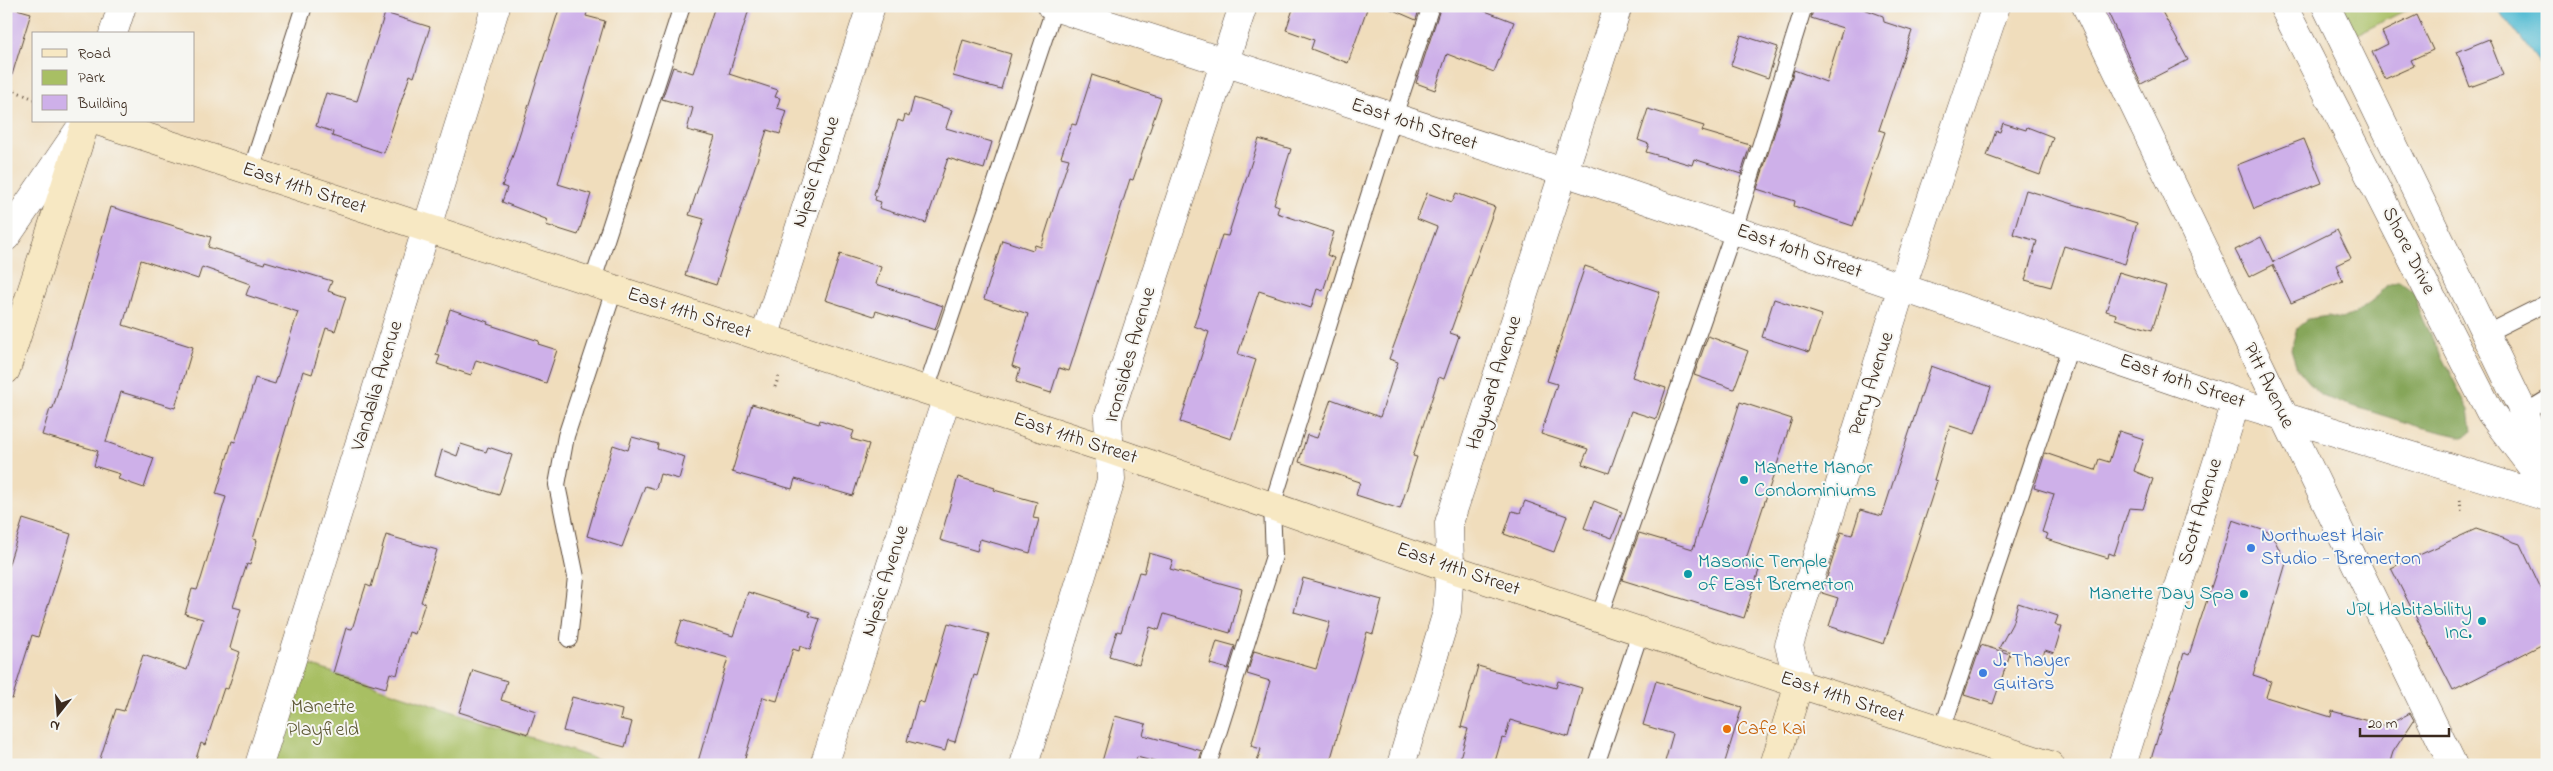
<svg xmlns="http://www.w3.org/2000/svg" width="2553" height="771" font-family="'Indie Flower',sans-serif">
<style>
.green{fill:#a8bf64;stroke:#727441}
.forest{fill:#86a65a;stroke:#60683c}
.water{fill:#55bcd3;stroke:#487378}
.building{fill:#ceb0e9}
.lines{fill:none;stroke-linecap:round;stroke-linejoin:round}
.service-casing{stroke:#564536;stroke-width:18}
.minor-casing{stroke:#564536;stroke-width:29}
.secondary-casing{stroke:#564536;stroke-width:29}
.path{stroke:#564536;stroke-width:3;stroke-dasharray:1 4;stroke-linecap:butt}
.service{stroke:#fff;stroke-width:16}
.minor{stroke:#fff;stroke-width:28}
.secondary{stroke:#f7e8c3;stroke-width:28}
.culture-dot{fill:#0f9aa8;stroke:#f6f6f2;stroke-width:2}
.shop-dot{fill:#3f7fe0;stroke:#f6f6f2;stroke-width:2}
.food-dot{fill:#e8710a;stroke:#f6f6f2;stroke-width:2}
.labels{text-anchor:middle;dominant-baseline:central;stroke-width:4;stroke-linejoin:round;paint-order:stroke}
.street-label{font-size:20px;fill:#3b2a1e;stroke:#f6f6f2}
.culture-label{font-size:20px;fill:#0d838f;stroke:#f6f6f2;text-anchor:start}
.shop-label{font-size:20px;fill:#366cbe;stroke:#f6f6f2;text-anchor:start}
.park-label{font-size:20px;fill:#5c5733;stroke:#f6f6f2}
.food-label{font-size:20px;fill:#c56008;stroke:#f6f6f2;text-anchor:start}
</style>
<rect width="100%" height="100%" fill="#f6f6f2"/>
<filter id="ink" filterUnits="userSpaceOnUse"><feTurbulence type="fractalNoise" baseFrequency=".02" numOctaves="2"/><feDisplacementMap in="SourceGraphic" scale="10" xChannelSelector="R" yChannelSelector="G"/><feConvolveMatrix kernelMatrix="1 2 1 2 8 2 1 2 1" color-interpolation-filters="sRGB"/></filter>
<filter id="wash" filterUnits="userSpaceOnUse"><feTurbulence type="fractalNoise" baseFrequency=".0096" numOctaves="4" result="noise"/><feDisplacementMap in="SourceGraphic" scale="20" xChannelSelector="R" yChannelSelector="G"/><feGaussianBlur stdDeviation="1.12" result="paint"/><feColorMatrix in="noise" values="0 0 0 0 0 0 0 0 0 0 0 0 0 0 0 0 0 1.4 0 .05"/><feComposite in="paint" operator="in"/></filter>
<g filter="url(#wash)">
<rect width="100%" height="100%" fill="#f0ddbc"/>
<path class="green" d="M2326 6H2414L2344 41Z
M293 659 322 669 615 765H259Z"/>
<path class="forest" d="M2399 280 2416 293 2417 306 2423 321 2469 410 2472 431 2463 437 2420 427 2321 396 2297 368 2291 349 2297 328 2308 319 2328 316 2341 319 2355 314 2379 295 2386 286Z"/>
<path class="water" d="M2496 6H2547V73Z"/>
<g id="blocks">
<path class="building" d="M6 6 31 13 12 75H6Z
M560 6H589L586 16 605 21 558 184 591 194 578 235 546 225 548 220 502 202 507 188 502 186 513 155Z
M715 6H750L729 74 778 90 775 97 780 98 777 108 787 111 780 134 767 130 716 285 685 275 704 219 689 215 715 137 687 130 693 108 662 99 673 67 693 73Z
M1294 6H1368L1348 63 1311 49 1314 40 1286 30Z
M1384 6H1420L1416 20Z
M1441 6H1472L1514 22 1494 72 1447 54 1435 90 1416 83Z
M1814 6H1856L1883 16 1884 22 1912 31 1879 130 1885 132 1853 226 1794 206 1795 201 1757 189 1794 70 1826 82 1843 28 1811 18Z
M2105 6H2159L2188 60 2141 84Z
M385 13 430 27 414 77 410 75 384 153 332 136 333 132 316 126 326 93 357 101Z
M2417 15 2433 50 2411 60 2414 66 2385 79 2372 52 2388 44 2382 32Z
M1741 35 1778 47 1768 78 1731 65Z
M2489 39 2503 75 2470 87 2457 52Z
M963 40 1011 54 1001 89 953 76Z
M1092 75 1161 98 1133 180 1130 179 1069 371 1059 368 1051 393 1016 382 1020 369 1012 366 1028 314 984 299 1002 240 1033 250 1035 245 1041 247 1069 159 1061 157 1072 124 1076 125Z
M914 98 952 110 946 128 992 142 984 169 948 158 926 223 879 208 881 202 875 200 876 196 874 194 898 120 903 122 905 115 909 117Z
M1648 109 1704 126 1702 131 1750 145 1741 174 1694 159 1692 165 1646 152 1649 144 1638 140Z
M2003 123 2026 130 2027 127 2053 137 2040 175 1987 156 1996 131 2000 132Z
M1259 139 1291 149 1274 204 1279 206 1277 213 1334 232 1327 255 1334 258 1323 291 1317 289 1311 308 1259 291 1238 354 1256 360 1231 439 1180 422 1209 332 1194 326 1222 235 1228 236Z
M2304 139 2322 183 2254 209 2237 165Z
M2026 190 2137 223 2125 264 2064 246 2051 287 2025 280 2037 241 2013 234Z
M1427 193 1452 202 1456 193 1495 207 1450 333 1459 336 1444 379 1439 377 1413 456 1417 457 1400 509 1356 495 1360 482 1299 462 1307 435 1317 438 1331 399 1380 417 1398 362 1389 359 1437 227 1417 219Z
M111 207 211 237 208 247 264 264 265 261 332 281 328 291 346 297 335 331 326 328 312 374 303 371 253 539 257 540 250 565 247 564 233 607 241 609 230 648 240 652 228 689 224 688 205 745 201 743 194 765H98L116 709 124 711 143 655 187 670 203 619 185 614 192 589 197 590 201 579 226 497 216 494 232 441 235 442 255 378 275 384 298 312 246 295 250 284 202 267 198 279 141 260 123 325 193 347 175 408 121 392 106 442 154 458 144 488 118 479 120 474 94 466 98 451 42 435 50 409 53 408Z
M2337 230 2351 258 2336 265 2343 281 2291 303 2273 265 2249 277 2235 250 2261 237 2273 262Z
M840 254 881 267 876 284 943 306 935 330 876 311 874 316 825 300Z
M1585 266 1660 292 1632 377 1666 388 1656 419 1631 411 1609 473 1582 464 1588 449 1541 434 1557 384 1547 381Z
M2119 272 2166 286 2152 330 2115 319 2116 314 2106 311Z
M1774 299 1822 315 1809 352 1762 337Z
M450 309 488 322 487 324 539 341 538 344 557 350 546 383 476 360 471 375 437 364 440 356 436 355Z
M1708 336 1748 351 1734 389 1694 375Z
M1931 366 1991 387 1975 434 1950 426 1934 480 1937 481 1884 644 1829 626 1838 598 1822 593 1841 532 1852 535 1860 510 1882 516Z
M1740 402 1792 419 1744 565 1759 570 1744 618 1622 580 1639 533 1693 549Z
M752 404 819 424 820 420 854 431 851 439 869 444 853 496 795 479 792 489 732 472Z
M2119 431 2144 439 2134 471 2153 479 2143 509 2129 508 2114 555 2109 553 2108 558 2046 539 2048 534 2042 532 2054 494 2034 488 2045 453 2095 470 2099 459 2109 462Z
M632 437 658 444 657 449 685 457 679 479 660 474 656 489 645 486 622 547 587 536 613 445 628 450Z
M461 444 486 452 488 447 512 455 499 495 435 475 442 450 457 456Z
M958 477 995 488 994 490 1037 502 1033 518 1039 519 1030 553 980 539 977 551 940 540Z
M1525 501 1567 516 1554 552 1504 534 1512 511 1520 513Z
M1594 501 1622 512 1612 538 1584 528Z
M23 519 71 534 38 637 32 635 12 699 6 698V573Z
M2233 520 2271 533 2286 563 2253 675 2271 681 2266 697 2331 717 2332 711 2386 726 2410 713 2414 720 2393 752 2389 765H2171L2151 759 2184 653 2189 655Z
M2476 529 2520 544 2547 601V642L2453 690 2391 568Z
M386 535 437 550 421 602 425 603 415 634 409 632 397 675 390 673 386 688 333 673 346 628 352 629 366 585 371 587Z
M1149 553 1173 560 1170 569 1242 589 1230 633 1164 614 1159 630 1150 627 1139 665 1109 656 1117 631 1121 632 1139 572 1144 573Z
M1303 578 1382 600 1373 634 1367 632 1329 765H1256L1261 749 1251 746 1270 681 1247 674 1254 651 1316 669 1330 622 1294 612Z
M748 592 810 612 809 616 820 619 810 650 800 646 799 651 793 649 777 701 763 697 743 765H697L728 658 675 642 682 620 733 636Z
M2018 603 2058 616 2055 625 2062 626 2054 653 2045 650 2041 661 1999 648 2012 624Z
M948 623 989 634 977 676 974 675 955 742 948 740 945 751 907 741 918 701 924 703Z
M1217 641 1235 646 1228 669 1210 664Z
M1981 645 2010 654 1993 704 1964 695Z
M1478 666 1556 688 1558 681 1582 688 1569 737 1510 720 1505 739 1502 738 1494 765H1458L1468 729 1461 727Z
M473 670 507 681 501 700 536 711 528 734 459 712Z
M1656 681 1742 707 1724 765H1664L1673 734 1643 725Z
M572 697 622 710 620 719 632 722 625 747 563 731Z
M1115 716 1146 724 1143 735 1202 751 1198 765H1166L1137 757 1135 765H1101Z"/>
</g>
</g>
<g filter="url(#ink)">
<use href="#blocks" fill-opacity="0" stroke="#564536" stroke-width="1"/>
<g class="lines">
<g class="service-casing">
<path id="service" d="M251 171 304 6
M592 283 682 6
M2485 334 2547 303
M926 390 1055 6
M2524 413 2547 399
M1599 617 1734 230 1804 6
M569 639 576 577 557 485 566 436 614 290
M1942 730 2071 344
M1208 765 1274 556 1272 506 1393 119 1431 6
M1596 765 1641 630"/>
</g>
<g class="minor-casing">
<path id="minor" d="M1051 6 1588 180 2236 402 2547 497
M2086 6 2453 765
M2283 6 2490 412 2547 487
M2326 6 2524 413 2544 468
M113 34 122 6
M6 237 83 124
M764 338 871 6
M1799 684 1789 645 1902 287 1996 6
M259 765 496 6
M824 765 947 397
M1024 765 1111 480 1108 418 1243 6
M1401 765 1447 612 1450 568 1449 523 1618 6
M2122 765 2236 402"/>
</g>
<g class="secondary-casing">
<path id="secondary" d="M97 121 1110 450 1450 568 1799 684 2050 765
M6 370 86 121
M1774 765 1799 684"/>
</g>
<path class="path" d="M6 87 34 99
M775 387 780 373
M2460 500 2461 511"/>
<use href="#service" class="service"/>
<use href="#minor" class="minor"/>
<use href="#secondary" class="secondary"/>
</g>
</g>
<g class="culture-dot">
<circle cx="1744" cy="480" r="5"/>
<circle cx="1688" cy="574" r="5"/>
<circle cx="2244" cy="594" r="5"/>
<circle cx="2482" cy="621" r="5"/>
</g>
<g class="shop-dot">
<circle cx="2251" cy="548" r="5"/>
<circle cx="1983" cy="673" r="5"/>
</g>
<circle class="food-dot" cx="1727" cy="729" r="5"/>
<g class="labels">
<g class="street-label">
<text transform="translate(1414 125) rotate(18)">East 10th Street</text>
<text transform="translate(817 172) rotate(-72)">Nipsic Avenue</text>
<text transform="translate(304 189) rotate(18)">East 11th Street</text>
<text transform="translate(2408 251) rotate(63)">Shore Drive</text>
<text transform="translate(1799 252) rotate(19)">East 10th Street</text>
<text transform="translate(689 314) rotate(18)">East 11th Street</text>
<text transform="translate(1131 355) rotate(-74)">Ironsides Avenue</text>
<text transform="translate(2182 382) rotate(19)">East 10th Street</text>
<text transform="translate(1495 383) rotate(-72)">Hayward Avenue</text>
<text transform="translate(1872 384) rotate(-72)">Perry Avenue</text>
<text transform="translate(378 386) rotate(-73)">Vandalia Avenue</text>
<text transform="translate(2268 386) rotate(64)">Pitt Avenue</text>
<text transform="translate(1075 439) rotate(18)">East 11th Street</text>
<text transform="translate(2201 512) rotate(-73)">Scott Avenue</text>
<text transform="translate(1458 570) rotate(19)">East 11th Street</text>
<text transform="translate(886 581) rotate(-72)">Nipsic Avenue</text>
<text transform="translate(1842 698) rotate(18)">East 11th Street</text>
</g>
<g class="culture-label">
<text x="1754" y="468">Manette Manor<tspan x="1754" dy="23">Condominiums</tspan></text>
<text x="1698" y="562">Masonic Temple<tspan x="1698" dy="23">of East Bremerton</tspan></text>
<text x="2234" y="594" text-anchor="end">Manette Day Spa</text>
<text x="2472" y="610" text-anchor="end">JPL Habitability<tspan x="2472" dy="23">Inc.</tspan></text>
</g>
<g class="shop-label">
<text x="2261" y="536">Northwest Hair<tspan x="2261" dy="23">Studio - Bremerton</tspan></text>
<text x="1993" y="661">J. Thayer<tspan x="1993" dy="23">Guitars</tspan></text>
</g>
<g class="park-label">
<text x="323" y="707">Manette<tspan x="323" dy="23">Playfield</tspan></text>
</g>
<g class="food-label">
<text x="1737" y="729">Cafe Kai</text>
</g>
</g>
<rect width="2553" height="771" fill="none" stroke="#f6f6f2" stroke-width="25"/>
<rect x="32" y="32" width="162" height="90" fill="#f6f6f2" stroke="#aba49d"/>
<rect x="42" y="49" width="25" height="8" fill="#f7e8c3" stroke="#aba49d"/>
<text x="78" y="58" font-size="15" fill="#3b2a1e">Road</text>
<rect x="42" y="70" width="25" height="15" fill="#a8bf64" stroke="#aba49d"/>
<text x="78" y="82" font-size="15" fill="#3b2a1e">Park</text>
<rect x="42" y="95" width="25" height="15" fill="#ceb0e9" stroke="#aba49d"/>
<text x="78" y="108" font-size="15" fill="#3b2a1e">Building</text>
<g transform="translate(58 714) rotate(197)" stroke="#f6f6f2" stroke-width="4" paint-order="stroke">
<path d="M0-4L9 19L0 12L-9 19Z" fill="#3b2a1e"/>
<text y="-8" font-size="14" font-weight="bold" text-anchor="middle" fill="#3b2a1e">N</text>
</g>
<path d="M2360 728v8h89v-8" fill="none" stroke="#3b2a1e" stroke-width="2.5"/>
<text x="2368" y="728" font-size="15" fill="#3b2a1e" stroke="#f6f6f2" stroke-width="4" paint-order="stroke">20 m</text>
</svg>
